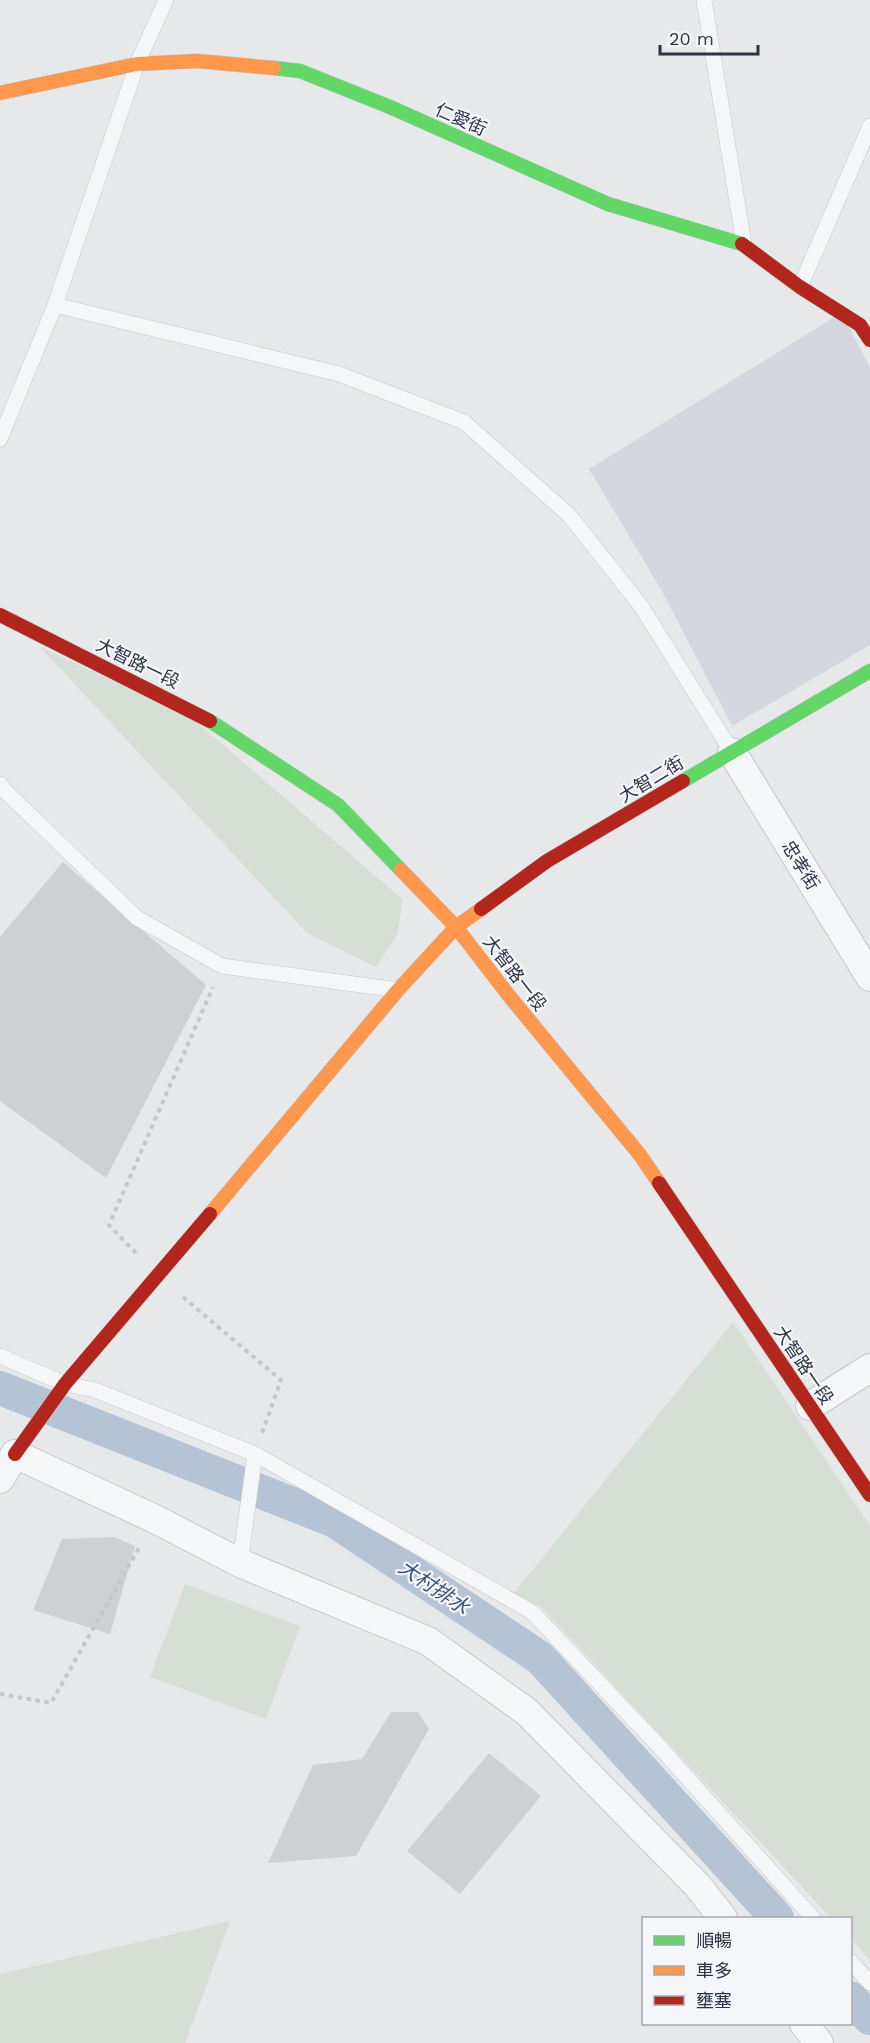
<svg xmlns="http://www.w3.org/2000/svg" width="870" height="2043" font-family="'Work Sans','Noto Sans TC',sans-serif">
<style>
.built{fill:#d4d7dd}
.green{fill:#d6ded6}
.lines{fill:none;stroke-linecap:round;stroke-linejoin:round}
.canal{stroke:#b4c4d5;stroke-width:34}
.building{fill:#ced0d3}
.lane-casing{stroke:#c4c6c8;stroke-width:16}
.street-casing{stroke:#c4c6c8;stroke-width:30}
.fast-casing{stroke:#c4c6c8;stroke-width:15}
.slow-casing{stroke:#c4c6c8;stroke-width:15}
.jam-casing{stroke:#c4c6c8;stroke-width:15}
.path{stroke:#c5c6ca;stroke-width:4;stroke-dasharray:4.5 4.5;stroke-linecap:butt}
.lane{stroke:#f5f6f7;stroke-width:15}
.street{stroke:#f5f6f7;stroke-width:28}
.fast{stroke:#63d668;stroke-width:14}
.slow{stroke:#ff974d;stroke-width:14}
.jam{stroke:#b3261e;stroke-width:14}
.labels{text-anchor:middle;dominant-baseline:central;stroke-width:4.5;stroke-linejoin:round;paint-order:stroke}
.street-label{font-size:18px;fill:#2b3445;stroke:#f4f6f9}
.water-label{font-size:20px;font-style:italic;fill:#34527a;stroke:#f4f6f9}
</style>
<rect width="100%" height="100%" fill="#e6e8ea"/>
<path class="built" d="M841 313 870 367V645L732 726 663 593 589 469Z"/>
<path class="green" d="M39 646 193 719 402 899 398 933 376 967 307 933Z
M733 1322 870 1526V1960L851 1939 850 1918H831L541 1607 514 1593Z
M185 1584 300 1626 266 1719 150 1677Z
M230 1921 185 2043H0V1974Z"/>
<g class="lines">
<path class="canal" d="M0 1388 335 1521 540 1658 777 1918
M850 1998 870 2018"/>
</g>
<path class="building" d="M63 862 206 985 106 1178 0 1101V937Z
M115 1537 135 1546 110 1634 33 1610 62 1539Z
M391 1712H418L429 1729 356 1856 268 1863 313 1765 362 1759Z
M489 1753 541 1796 460 1894 407 1851Z"/>
<g class="lines">
<g class="lane-casing">
<path id="lane" d="M704 0 744 244
M800 287 870 126
M55 305 339 374 464 422 569 515 641 606 732 752
M0 439 55 305 137 64 166 0
M0 784 4 790 137 918 222 966 398 990
M0 1356 65 1384 95 1390 255 1454 532 1612 656 1743 813 1918
M240 1563 255 1454
M850 1961 870 1983"/>
</g>
<g class="street-casing">
<path id="street" d="M732 752 870 977
M810 1406 870 1368
M0 1479 15 1454 155 1519 240 1563 428 1641 527 1712 697 1885 723 1918
M804 2024 819 2043"/>
</g>
<g class="fast-casing">
<path id="fast" d="M274 68 300 71 390 107 608 204 742 244
M210 721 338 805 401 870
M683 781 870 671"/>
</g>
<g class="slow-casing">
<path id="slow" d="M0 93 137 64 197 61 274 68
M401 870 456 927 510 997 640 1155 659 1183
M210 1214 398 990 456 927 481 909"/>
</g>
<g class="jam-casing">
<path id="jam" d="M742 244 800 287 860 325 870 340
M0 615 210 721
M481 909 547 861 683 781
M659 1183 870 1495
M15 1454 65 1384 210 1214"/>
</g>
<path class="path" d="M136 1253 109 1225 213 987
M183 1297 281 1380 262 1433
M0 1694 51 1703 140 1546"/>
<use href="#lane" class="lane"/>
<use href="#street" class="street"/>
<use href="#fast" class="fast"/>
<use href="#slow" class="slow"/>
<use href="#jam" class="jam"/>
</g>
<g class="labels">
<g class="street-label">
<text transform="translate(461 119) rotate(24)">仁愛街</text>
<text transform="translate(138 663) rotate(26)">大智路一段</text>
<text transform="translate(651 779) rotate(-31)">大智二街</text>
<text transform="translate(801 865) rotate(58)">忠孝街</text>
<text transform="translate(515 973) rotate(52)">大智路一段</text>
<text transform="translate(804 1365) rotate(56)">大智路一段</text>
</g>
<g class="water-label">
<text transform="translate(434 1587) rotate(34)">大村排水</text>
</g>
</g>
<rect x="642" y="1917" width="210" height="108" fill="#f4f6f9" stroke="#a4a8b1" stroke-width="1.5"/>
<rect x="654" y="1936" width="30" height="9" fill="#63d668" stroke="#a4a8b1" stroke-width="1.5"/>
<text x="696" y="1947" font-size="18" fill="#2b3445">順暢</text>
<rect x="654" y="1966" width="30" height="9" fill="#ff974d" stroke="#a4a8b1" stroke-width="1.5"/>
<text x="696" y="1977" font-size="18" fill="#2b3445">車多</text>
<rect x="654" y="1996" width="30" height="9" fill="#b3261e" stroke="#a4a8b1" stroke-width="1.5"/>
<text x="696" y="2007" font-size="18" fill="#2b3445">壅塞</text>
<path d="M660 45v9h98v-9" fill="none" stroke="#2b3445" stroke-width="3"/>
<text x="669" y="45" font-size="18" fill="#2b3445" stroke="#f4f6f9" stroke-width="4.5" paint-order="stroke">20 m</text>
</svg>
